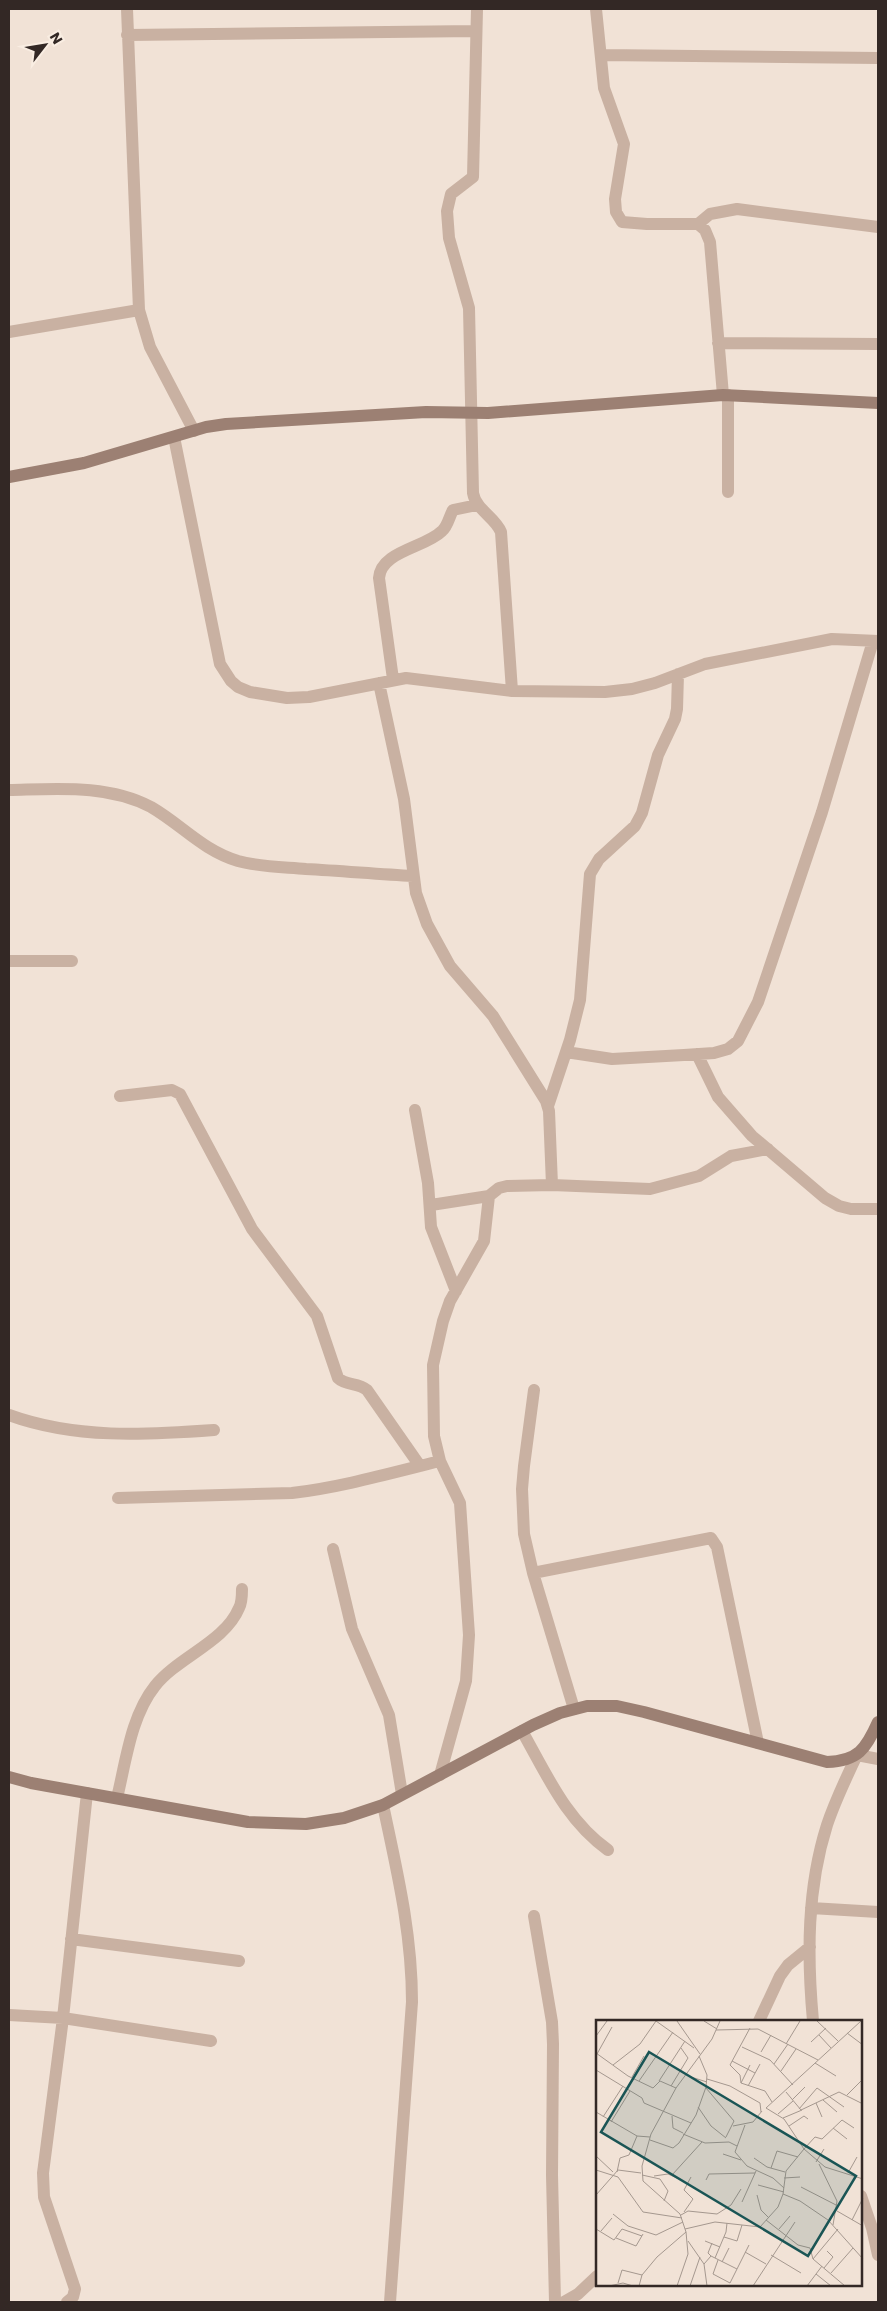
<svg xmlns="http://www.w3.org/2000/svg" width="887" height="2311" font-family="Poppins,sans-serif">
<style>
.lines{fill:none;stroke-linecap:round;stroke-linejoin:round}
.street{stroke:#c9b1a2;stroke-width:12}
.secondary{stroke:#9c8073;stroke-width:12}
.inset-road{fill:none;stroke:#a5988f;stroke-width:1}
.view{fill:#1a5555;fill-opacity:0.15;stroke:#1a5555;stroke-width:2.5}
.inset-edge{fill:none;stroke:#332825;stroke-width:2.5}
</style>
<rect width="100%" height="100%" fill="#f1e2d6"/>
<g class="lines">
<path class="street" d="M127 9 139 310 150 347 194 431
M477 9 473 177 451 194 447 211 449 238 469 308 473 493C476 510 495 517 501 532L512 691
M596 9 604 88 624 144 615 199 616 212 622 222 647 224H698L705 230 710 242 723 395
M127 35 476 31
M601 55 878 58
M698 224 710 214 737 209 878 227
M9 332 139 310
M718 343 878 344
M728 395V492
M174 437 220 664 231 681 238 687 250 692 287 698 309 697 406 678 512 691 605 692 632 689 655 683 705 664 832 639 878 641
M393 679 379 578C381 551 425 548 442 531 448 526 449 517 453 510L477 505
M379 683 404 799 416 893 427 924 450 966 493 1016 546 1101 549 1111 552 1185
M9 790C56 789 108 784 151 807 182 825 202 850 238 861 260 867 284 867 306 869 342 871 377 874 413 876
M9 961H72
M566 1052 612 1059 684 1055 714 1053 728 1049 738 1041 758 1002 822 812 873 641
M697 1054 718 1097 752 1136 825 1198 839 1206 851 1209H878
M120 1096 172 1090 180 1094 252 1229 317 1316 338 1378C346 1386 358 1382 367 1390L420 1466
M548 1106 570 1040 580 1000 590 874 599 859 635 826 642 813 658 755 675 719 677 709 678 674
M415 1110 428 1183 431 1227 456 1291
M431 1205 489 1196
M534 1390 524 1466 522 1489 524 1534 533 1573 574 1709
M9 1415C75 1439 145 1435 214 1430
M118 1498 292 1493C342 1487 391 1473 440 1461
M333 1549 352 1629 389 1715 402 1794
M533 1573 711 1538 717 1547 758 1743
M522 1731C547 1775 566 1820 608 1850
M440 1775 466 1681 469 1635 460 1503 440 1461 434 1436 433 1365 443 1321 450 1301 484 1241 489 1196 499 1188 507 1186 552 1185 650 1189 699 1176 731 1156 768 1149
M117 1798C126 1761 131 1716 155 1686 178 1657 225 1642 239 1608 242 1603 242 1595 242 1589
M383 1805C397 1871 412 1933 412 2002L390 2302
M811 1908 878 1912
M534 1916 552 2022 553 2044 552 2175 555 2302
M71 1939 239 1961
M9 2015 63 2018 211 2041
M759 2021 780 1976 788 1965 810 1947
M813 2021C807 1955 807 1888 827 1825 835 1801 846 1778 857 1755L878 1759
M861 2196 872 2228 878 2255
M67 2302 73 2297 75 2289 44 2197 43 2173 63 2018 87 1793
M564 2302 578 2294 597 2276"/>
<path class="secondary" d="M9 477 84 463 206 427 226 424 426 412 488 413 723 395 878 403
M9 1777 31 1783 248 1822 306 1824 344 1818 383 1805 533 1725 560 1713 587 1706H617L644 1712 827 1762C858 1761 866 1749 878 1722"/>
</g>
<g transform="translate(596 2020)">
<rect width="266" height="266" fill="#f1e2d6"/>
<path class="inset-road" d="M60 1 98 28M81 1 104 34M108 1 121 9M221 1 242 21M154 8 134 45 144 55 145 63 169 71 176 82M120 10 162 9 222 40M251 13 267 25M223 15 235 28M0 16 11 1M215 22 230 8M190 24 204 1M146 27 174 40 197 65M165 32 175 15M0 33 32 56 57 68 64 61 80 68M1 34 16 7M136 41 159 53M219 43 240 56M178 44 192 24M17 45 44 24 60 1M0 50 46 78 48 83 95 103M185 51 200 29M36 57 48 36M95 57 111 62M111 59 134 66 164 83 165 92M43 61 77 12M63 61 89 21M145 63 154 45M75 66 92 38 85 28M152 66 164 44M110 68 138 101 130 117M190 72 205 90 243 72 267 84M251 75 266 60M196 80 209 67M227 80 241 92M220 83 226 97M102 87 115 106 130 118M203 89 221 68 248 87M0 92 41 116 54 117M182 94 197 81M76 96 77 108 87 113M7 97 27 66M187 98 206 90M15 102 34 71M149 105 139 132 151 146 177 158 188 168M137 106 157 102 166 91M193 106 208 96 212 99M237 108 251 119M258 108 246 100 226 119 219 117 208 129 229 147 267 159M87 114 109 123 133 122 141 126M54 120 77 128 83 123 100 95 110 67 111 55 103 36M127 134 145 140M0 136 17 152M158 138 171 147 189 152M220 142 228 129M223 144 241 181 237 205M175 148 181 131 202 137M0 150 22 157 47 192 86 198M21 152 24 138 33 135 41 116M252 153 261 137M46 155 64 159 72 171 68 181M76 155 106 122M58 156 72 154 81 158M188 158 204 157M110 160 113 154 159 153M162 165 188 172M205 167 242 186M187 174 204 181 232 200 267 239M0 175 22 150 45 153M161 175 165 190 173 198M146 182 160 151M241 191 267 206M88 192 97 179 88 170 95 157M17 194 32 206 60 215 87 202M85 195 92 191 121 194 135 185 145 169M170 200 202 225 214 228 217 239 249 266M256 200 267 178M0 209 18 220 26 209 46 216M89 209 119 202 164 207 182 187 187 174 190 151 208 129 188 99 170 88 265 1M183 209 194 196M5 211 16 198M128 217 141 221 146 205M20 218 40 226 47 214M92 221 108 244 111 266M109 221 124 227M149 232 170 244M175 235 205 253M115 236 112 233 116 223M119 238 130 212 131 203M217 239 242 209M122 240 117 254 134 263 153 225M126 242 133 228M108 244 115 236 141 249M228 248 237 237 231 231M235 253 257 228M220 254 235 266M22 263 26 250 46 255M13 266 27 263 37 266M43 266 46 255 61 237 90 212M81 266 92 234 90 212 84 194 47 161 46 146 55 114 80 68 116 19 124 1M94 266 104 237M157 266 199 202M211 266 226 246"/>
<path class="view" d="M53 32 260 156 212 236 5 112Z"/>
<rect width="266" height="266" class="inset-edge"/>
</g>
<rect width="887" height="2311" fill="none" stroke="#332825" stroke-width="20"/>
<g transform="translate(45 45) rotate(59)" stroke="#f9ede2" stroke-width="4" paint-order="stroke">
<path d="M0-4L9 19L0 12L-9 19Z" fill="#332825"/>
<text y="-8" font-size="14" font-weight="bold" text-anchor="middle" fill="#332825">N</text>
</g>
</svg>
